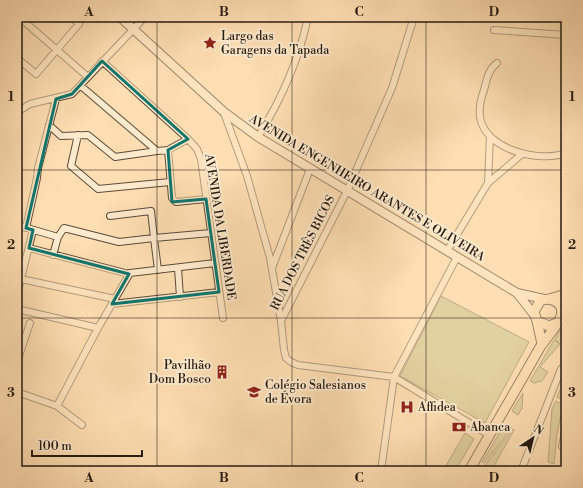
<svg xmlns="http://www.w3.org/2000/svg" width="583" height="488" font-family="'Libre Bodoni',serif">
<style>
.green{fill:#c2c18a;stroke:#746e4e}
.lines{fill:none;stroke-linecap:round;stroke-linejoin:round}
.street-casing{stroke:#5b4c3a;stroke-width:8}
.secondary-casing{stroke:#251b12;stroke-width:10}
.primary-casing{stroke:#251b12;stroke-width:11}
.street{stroke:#feeacd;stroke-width:6}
.secondary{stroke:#feeacd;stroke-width:8}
.primary{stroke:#fedeb2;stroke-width:9}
.marked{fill:none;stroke:#0f766e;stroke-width:3;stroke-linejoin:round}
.grid{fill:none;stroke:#251b12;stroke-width:1;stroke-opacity:0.55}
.labels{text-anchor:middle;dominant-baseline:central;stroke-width:4;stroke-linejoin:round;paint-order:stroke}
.poi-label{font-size:12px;fill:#251b12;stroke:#feeacd;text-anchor:start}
.street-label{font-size:12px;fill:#251b12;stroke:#feeacd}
.neatline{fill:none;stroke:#251b12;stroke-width:1.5}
.grid-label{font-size:13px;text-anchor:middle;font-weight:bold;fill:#251b12}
</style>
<rect width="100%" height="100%" fill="#fedeb2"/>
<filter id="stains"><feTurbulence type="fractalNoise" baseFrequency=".005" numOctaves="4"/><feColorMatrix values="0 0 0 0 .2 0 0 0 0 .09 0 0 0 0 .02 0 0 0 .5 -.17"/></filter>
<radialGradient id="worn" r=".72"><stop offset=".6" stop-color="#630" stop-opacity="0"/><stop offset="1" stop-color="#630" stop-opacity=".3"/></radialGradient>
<path class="green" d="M562 40H566V55L561 54Z
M441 296 529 342 485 423 400 376Z
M566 320V337L560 344 555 339Z
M554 340 560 344 540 367 548 372 542 381 534 383 530 381Z
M563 383 566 385 565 401 557 397Z
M523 393 522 408 518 415 512 411Z
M556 401 563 405 557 434 554 464 548 462 552 409Z
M505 424 512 428 484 463 482 462Z
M513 429 514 430 491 471 485 465Z
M465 433 474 439 455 471H443Z"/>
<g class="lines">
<g class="street-casing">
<path id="street" d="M19 17 88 77
M414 17 392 88 347 191 281 321 284 350 286 358 291 362 298 365 394 377 489 435
M494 30 566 35
M17 58 36 74 79 24 71 17
M102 61 188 139 197 149 201 159 223 318
M497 63C488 70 487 79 484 90 481 98 479 108 480 117 485 150 540 163 566 153
M81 86 157 151 168 150 188 139
M17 112 30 104 72 94 145 17
M224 113 247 176 270 258 281 321
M49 125 61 136 88 135 115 157 157 151
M78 135 71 166 98 189 170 182
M258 137C281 100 299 60 308 17
M168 150 172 198 176 202 206 199
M488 183 490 136
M17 225 58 237 53 255
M26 228 37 178 38 168 56 99
M58 237 64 228 119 242 154 238 151 211 110 216
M29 248 129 274
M447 251 488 183 522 154
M178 268 180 297
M272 268 310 169
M158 270 154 238 211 233
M21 279 115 299
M17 295 33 230
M112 304 219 292
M17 309 98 328
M17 362 30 323
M17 392 57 406 98 328 130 273 215 263
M57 406 82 425
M566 427 562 446H566
M17 468 21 471
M381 471 394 377 457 257
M521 471 561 369 566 364"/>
</g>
<g class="secondary-casing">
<path id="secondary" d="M120 17 224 112 258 137 517 293 544 299
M517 293 535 316"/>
</g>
<g class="primary-casing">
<path id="primary" d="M549 299 566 294
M537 321 542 344
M469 471C492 430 516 390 539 349 545 339 558 326 561 316 565 303 551 296 540 301L534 312 537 321 549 326 557 323"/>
</g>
<use href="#street" class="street"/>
<use href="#secondary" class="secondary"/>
<use href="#primary" class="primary"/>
</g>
<path d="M0 0H583V488H0ZM102 61 188 139 168 150 172 202 206 199 219 292 112 304 129 274 29 248 33 230 26 228 56 99 72 94Z" fill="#fedeb2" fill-opacity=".55" fill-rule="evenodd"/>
<path class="marked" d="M102 61 188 139 168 150 172 202 206 199 219 292 112 304 129 274 29 248 33 230 26 228 56 99 72 94Z"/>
<path class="grid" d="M157 17V471M292 17V471M426 17V471M17 170H566M17 318H566"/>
<defs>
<g id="sight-bare" transform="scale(1.08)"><path d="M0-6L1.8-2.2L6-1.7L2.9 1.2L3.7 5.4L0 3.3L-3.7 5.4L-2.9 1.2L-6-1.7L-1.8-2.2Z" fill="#8f2418" stroke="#feeacd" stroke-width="2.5" paint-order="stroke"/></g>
<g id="building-bare" transform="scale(1.08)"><path d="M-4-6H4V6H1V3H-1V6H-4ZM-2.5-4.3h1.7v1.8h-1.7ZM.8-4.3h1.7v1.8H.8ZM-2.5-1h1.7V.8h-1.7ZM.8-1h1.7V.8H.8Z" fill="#8f2418" stroke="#feeacd" stroke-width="2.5" paint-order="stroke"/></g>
<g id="school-bare" transform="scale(1.08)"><path d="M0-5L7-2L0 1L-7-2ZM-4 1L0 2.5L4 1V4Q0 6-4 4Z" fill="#8f2418" stroke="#feeacd" stroke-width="2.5" paint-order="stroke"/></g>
<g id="hospital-bare" transform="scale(1.08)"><path d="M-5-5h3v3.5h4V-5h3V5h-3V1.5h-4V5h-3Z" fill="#8f2418" stroke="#feeacd" stroke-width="2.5" paint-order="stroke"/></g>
<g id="bank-bare" transform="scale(1.08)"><path d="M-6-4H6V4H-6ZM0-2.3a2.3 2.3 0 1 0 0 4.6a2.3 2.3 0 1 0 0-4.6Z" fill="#8f2418" stroke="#feeacd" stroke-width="2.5" paint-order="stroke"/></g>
</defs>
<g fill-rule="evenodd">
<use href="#sight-bare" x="210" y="43"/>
<use href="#building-bare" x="222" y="372"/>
<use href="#school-bare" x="254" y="392"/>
<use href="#hospital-bare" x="407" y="407"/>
<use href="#bank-bare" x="459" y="427"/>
</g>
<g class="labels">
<g class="poi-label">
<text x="221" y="36">Largo das<tspan x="221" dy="14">Garagens da Tapada</tspan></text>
<text x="211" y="365" text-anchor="end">Pavilhão<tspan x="211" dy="14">Dom Bosco</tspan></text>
<text x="265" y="385">Colégio Salesianos<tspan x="265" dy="14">de Évora</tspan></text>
<text x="418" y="407">Affidea</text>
<text x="470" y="427">Abanca</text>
</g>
<g class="street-label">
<text transform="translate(367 188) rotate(31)">AVENIDA ENGENHEIRO ARANTES E OLIVEIRA</text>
<text transform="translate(220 227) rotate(81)">AVENIDA DA LIBERDADE</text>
<text transform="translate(303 253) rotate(-63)">RUA DOS TRÊS BICOS</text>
</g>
</g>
<rect width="583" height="488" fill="none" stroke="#fedeb2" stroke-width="44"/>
<g transform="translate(533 438) rotate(35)" stroke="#feeacd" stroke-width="3" paint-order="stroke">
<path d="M0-3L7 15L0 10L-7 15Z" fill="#251b12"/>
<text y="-6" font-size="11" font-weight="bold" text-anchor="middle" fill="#251b12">N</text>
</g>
<path d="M32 450v6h110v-6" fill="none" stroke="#251b12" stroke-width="2"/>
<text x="38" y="450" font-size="12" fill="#251b12" stroke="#feeacd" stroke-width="3" paint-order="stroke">100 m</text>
<rect x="22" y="22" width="539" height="444" class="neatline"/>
<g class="grid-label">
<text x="89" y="16">A</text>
<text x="224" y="16">B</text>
<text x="359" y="16">C</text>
<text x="494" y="16">D</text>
<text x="11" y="101">1</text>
<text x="572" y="101">1</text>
<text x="11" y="249">2</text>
<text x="572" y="249">2</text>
<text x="11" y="397">3</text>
<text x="572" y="397">3</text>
<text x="89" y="482">A</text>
<text x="224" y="482">B</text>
<text x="359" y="482">C</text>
<text x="494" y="482">D</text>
</g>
<rect width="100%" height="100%" filter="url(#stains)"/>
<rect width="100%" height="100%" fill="url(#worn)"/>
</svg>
